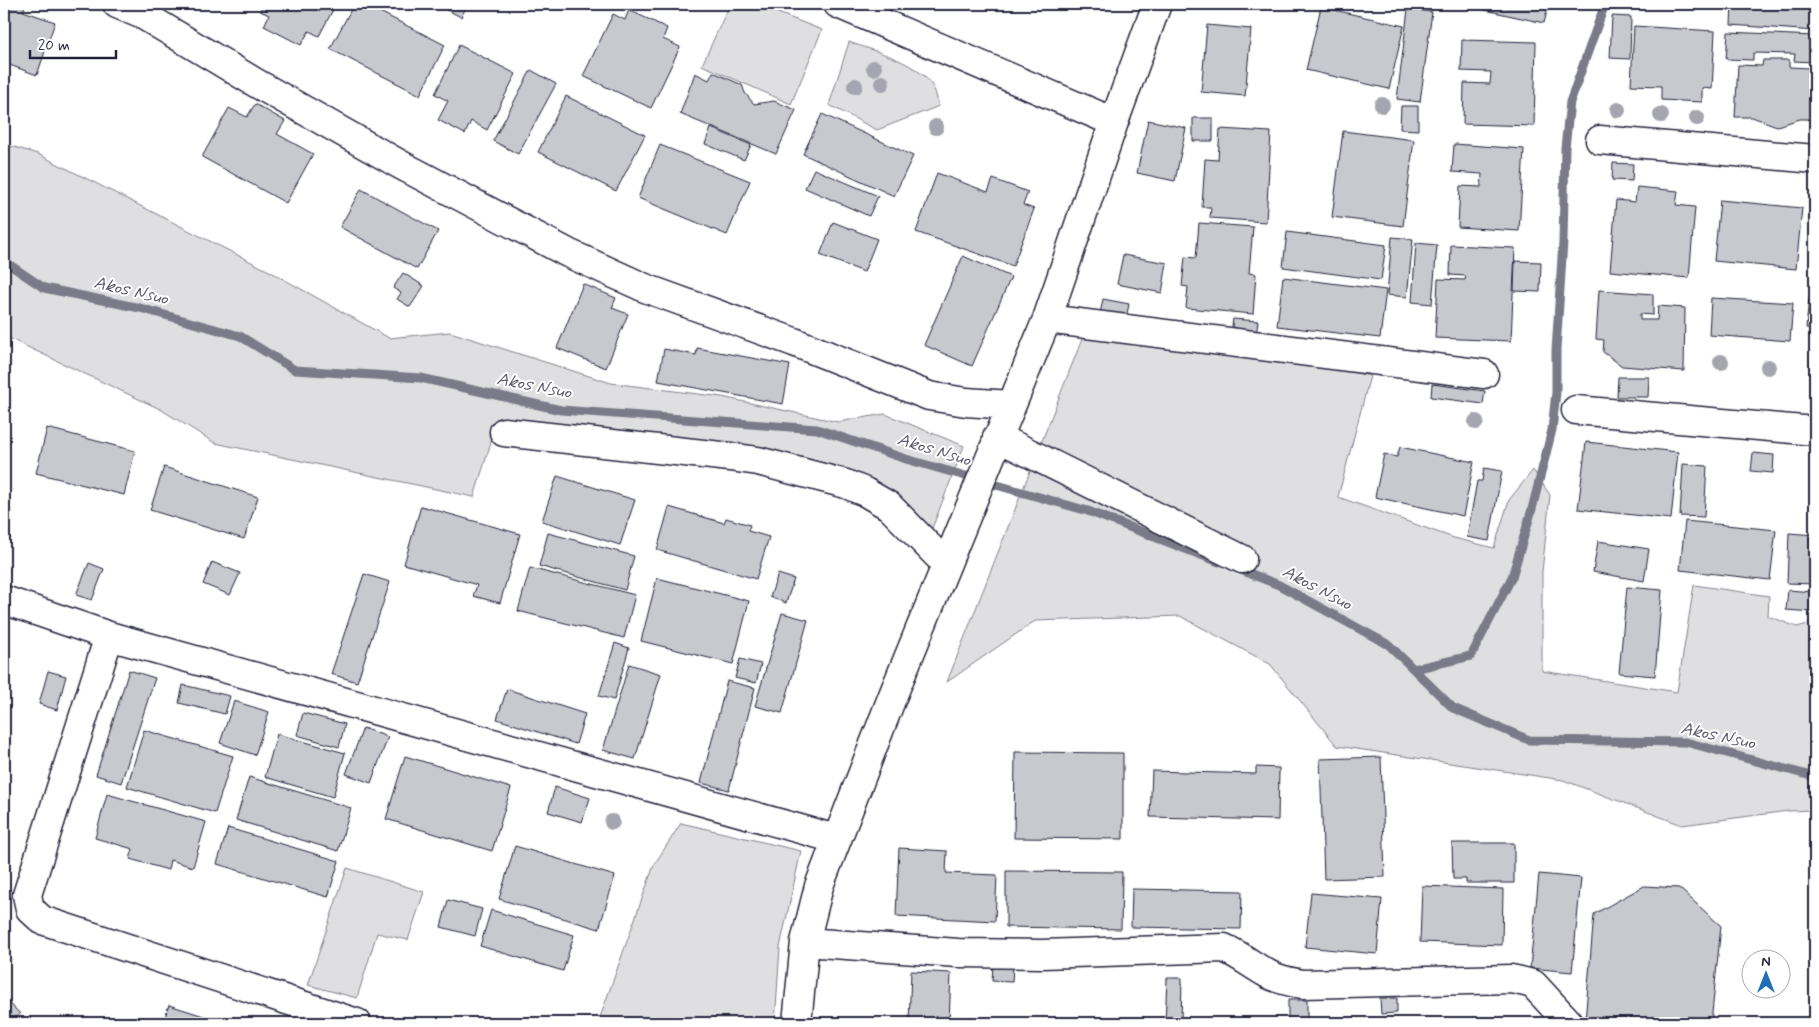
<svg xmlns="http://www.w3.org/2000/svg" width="1819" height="1027" font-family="Mynerve,sans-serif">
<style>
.green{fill:#dfdfe2;stroke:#80808e}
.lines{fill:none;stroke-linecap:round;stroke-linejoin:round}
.stream{stroke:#7a7a88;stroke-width:9}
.building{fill:#c8c8cf;stroke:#22223b}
.minor-casing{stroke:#22223b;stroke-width:31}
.minor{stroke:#fff;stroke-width:28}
.tree{fill:#a5a5af}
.labels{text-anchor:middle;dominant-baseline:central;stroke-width:4;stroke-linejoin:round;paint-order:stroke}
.water-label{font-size:18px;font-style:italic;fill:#5c5c6f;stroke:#fff}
</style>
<rect width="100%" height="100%" fill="#fff"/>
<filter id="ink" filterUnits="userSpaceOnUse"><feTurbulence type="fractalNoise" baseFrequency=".02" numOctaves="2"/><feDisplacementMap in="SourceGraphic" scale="10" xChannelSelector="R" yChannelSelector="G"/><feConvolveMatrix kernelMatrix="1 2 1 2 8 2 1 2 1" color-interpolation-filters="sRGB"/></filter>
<g filter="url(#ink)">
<path class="green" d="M730 4H755L822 30 791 104 702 65Z
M849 42C874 51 919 62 933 87 936 92 937 100 939 106L877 130 829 105Z
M4 144 38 154 269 271 389 338 450 332 611 383 722 397 838 422 885 414 964 446 931 531 900 498 497 423 474 497 215 443 160 409 4 336Z
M1086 329 1240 348 1370 376 1338 497 1454 538 1494 548 1509 500 1533 470 1550 495 1542 572V671L1677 692 1694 585 1769 596 1768 616 1797 627 1815 622V810L1788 811 1682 825 1563 780 1337 746 1270 664 1180 616 1035 621 947 682Z
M681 823 801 851 780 947 775 1023H598L654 865Z
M347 868 424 892 408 940 377 933 357 998 308 985Z"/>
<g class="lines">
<path class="stream" d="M4 261 44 288 140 308 240 336 295 370 421 378 561 410 817 429 906 459 1088 511 1219 562
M1236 568 1279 585 1389 645 1453 708 1529 740 1686 742 1815 777
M1414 669 1471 656 1512 577 1532 509 1552 430 1556 392V350L1563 242 1565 148 1570 102 1605 4"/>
</g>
<path class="building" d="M4 4H26L23 11 55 22 37 75 4 63Z
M263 4H336L319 36 309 31 301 45 264 26 269 15 260 11Z
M354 4H364L445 45 420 95 330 49Z
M435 4H468L461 17Z
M1458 4H1549L1544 23Z
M1732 4H1815V31L1731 25Z
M1321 7 1404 26 1389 89 1306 70Z
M1408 9 1432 12 1420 102 1397 99Z
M629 10 667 28 663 39 680 47 651 108 583 76 613 14 625 20Z
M1612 16 1631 17 1630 59 1610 58Z
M1207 25 1251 29 1245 96 1201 92Z
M1634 26 1715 31 1712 89 1702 88V102L1661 100V86L1631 85Z
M1728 32 1814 36 1813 62 1794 61 1795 54 1753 53V60L1726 59Z
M1462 40 1536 42 1534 126 1463 124 1464 83 1490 84 1491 72 1461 71Z
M459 45 516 74 487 130 471 121 465 134 438 120 448 101 435 94Z
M1763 60H1789V67L1810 68 1811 119H1800L1777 126 1752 117H1735L1738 65 1762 66Z
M531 70 556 84 518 154 493 141Z
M713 72 742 85 745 93 754 104 774 101 796 110 776 154 680 114 695 73 709 80Z
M566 96 645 135 616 191 538 152Z
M255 104 285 121 277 134 313 154 286 203 202 157 229 108 247 117Z
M1401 106H1418V130L1400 129Z
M822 114 913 156 894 196 803 154Z
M1193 118H1213V141H1193Z
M1148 120 1186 128 1175 181 1137 173Z
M711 128 751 145 744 160 705 144Z
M1220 129 1271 132 1266 222 1210 218 1211 207H1202L1205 159 1218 160Z
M1343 131 1414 140 1403 226 1332 217Z
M1454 144 1524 149 1519 231 1458 227 1460 186 1481 187 1482 174 1452 172Z
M660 145 750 181 727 235 638 198Z
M1613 163 1633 164 1632 181 1612 180Z
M814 169 878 196 869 216 805 188Z
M937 173 988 192 993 179 1028 192 1023 205 1034 209 1013 266 916 232Z
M1637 187 1678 191 1676 205 1695 207 1689 278 1610 271 1616 200 1635 202Z
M361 189 438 231 417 269 340 227Z
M1720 200 1802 208 1796 269 1714 261Z
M833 222 877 239 864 272 820 255Z
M1199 223 1253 227 1249 273 1256 274 1253 314 1186 308 1188 287 1182 286 1185 257 1196 258Z
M1287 232 1386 245 1381 280 1283 267Z
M1392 237 1413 239 1407 297 1387 295Z
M1416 243 1437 245 1432 304 1412 302Z
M1451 245 1515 248 1511 341 1435 338 1438 279 1465 280 1466 276 1450 275Z
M1123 255 1167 263 1162 293 1117 284Z
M963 256 1011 277 972 366 924 345Z
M1515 261 1541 262 1540 292 1514 291Z
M403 273 424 286 410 307 397 299 401 293 393 288Z
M1283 277 1386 290 1380 338 1277 326Z
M583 284 616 298 612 308 628 314 606 368 557 348Z
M1599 290 1653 294V315L1640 314V320H1657L1658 306 1685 308 1684 371 1622 366 1603 352 1604 340 1596 339Z
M1711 298 1793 303 1790 341 1709 335Z
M1103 299 1129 304 1126 319 1100 314Z
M1809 299 1815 300V329L1806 328Z
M1233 319 1258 321 1255 344 1230 341Z
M1814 333H1815V367L1810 366Z
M697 348 790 365 783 404 658 381 664 349 696 355Z
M1618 377H1649L1648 397H1617Z
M1432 384 1485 391 1483 404 1431 397Z
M47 428 135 451 124 495 36 473Z
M1586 442 1678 452 1671 519 1578 509Z
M1400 447 1474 462 1463 516 1375 497 1384 454 1397 457Z
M1753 453 1774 455 1773 473 1751 471Z
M1683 464 1707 466 1704 517 1680 516Z
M164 467 258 497 244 539 150 510Z
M1484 468 1502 471 1489 541 1467 537 1477 481H1482Z
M557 476 635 500 620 545 542 521Z
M421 506 520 534 500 603 473 596 477 585 404 564Z
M669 507 724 523 726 518 750 525 748 531 769 537 756 579 657 550Z
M1685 521 1776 530 1770 580 1680 570Z
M548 533 634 556 625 590 539 566Z
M1789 533 1815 535V584L1787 583Z
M1598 541 1649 549 1644 581 1593 572Z
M212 562 240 573 230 595 203 584Z
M89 563 104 569 92 600 76 595Z
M530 568 635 595 624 638 518 611Z
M364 574 390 582 357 682 331 674Z
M778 574 794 579 786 603 770 597Z
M657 578 749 601 733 664 641 641Z
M1627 587 1662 590 1655 676 1619 673Z
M1788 590 1813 592 1812 612 1786 610Z
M782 613 808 620 782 713 755 706Z
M615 643 629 648 614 700 599 696Z
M740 659 761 664 756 683 735 678Z
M629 664 661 674 635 759 603 750Z
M129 670 155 678 121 783 96 775Z
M48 671 66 676 57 710 39 704Z
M727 681 755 688 729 790 701 783Z
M183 685 230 696 225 714 179 703Z
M507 689 585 714 576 744 497 719Z
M234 701 269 712 255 755 220 743Z
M303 713 345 724 339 747 297 735Z
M363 728 388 737 371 783 346 774Z
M144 730 233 756 215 813 127 787Z
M277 734 345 753 333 797 265 777Z
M1015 752 1123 753V839L1014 838Z
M405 756 511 788 492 851 386 819Z
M1381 757 1385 877 1324 879 1320 759Z
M1256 767 1279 768 1278 820 1150 817 1152 771 1256 774Z
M249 777 351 808 338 851 236 820Z
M555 787 590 798 582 822 548 812Z
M107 794 206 822 193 867 170 860 168 870 130 859 133 849 95 838Z
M228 828 339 861 328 897 217 864Z
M1452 843H1514V883H1466V879H1453Z
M515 846 615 876 599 929 499 899Z
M899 848 947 851 946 873 997 875 995 921 896 916Z
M1006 871 1122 872 1121 929 1006 927Z
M1539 874 1581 878 1572 972 1530 968Z
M1422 886 1503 889 1502 945 1420 942Z
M1644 886 1679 888 1721 926 1711 1023 1585 1022 1594 914Z
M1132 889 1242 891 1241 929 1131 927Z
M1311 893 1382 899 1377 954 1305 947Z
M448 900 482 909 475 936 441 927Z
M491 910 574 935 563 971 480 946Z
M993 965 1013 966 1012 982 992 981Z
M911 971 951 973 949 1023H909Z
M1167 978H1182L1181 1023H1165Z
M4 997 20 1014 10 1023H4Z
M1380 998H1397V1013L1381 1014Z
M1288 1000H1307V1023H1288Z
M169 1005 226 1023H163Z"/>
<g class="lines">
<g class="minor-casing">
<path id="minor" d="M117 4 143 15 256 83 401 165 568 253 645 288 794 342 929 396 966 402 1011 405
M838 4 1114 122
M1600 140 1815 159
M1047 319 1484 374
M1576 410 1815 431
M504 432 730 457 758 461 846 484 865 492 889 506 946 564
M997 437 1242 559
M4 600 109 636 836 839
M109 636 27 895 30 909 42 920 357 1023
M805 942 958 953 1042 954 1224 948C1240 955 1253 966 1268 974 1279 980 1290 982 1302 984L1512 979 1533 984 1569 1023
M797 1023 805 942 819 886 893 695 1047 319 1114 122 1157 4"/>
</g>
<use href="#minor" class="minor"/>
</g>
<g class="tree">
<circle cx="874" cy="68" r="8"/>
<circle cx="882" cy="83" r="8"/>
<circle cx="855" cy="86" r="8"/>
<circle cx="1382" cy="105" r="8"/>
<circle cx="1618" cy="110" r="8"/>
<circle cx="1661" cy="115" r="8"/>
<circle cx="1697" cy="118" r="8"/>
<circle cx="936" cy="127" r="8"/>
<circle cx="1721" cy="362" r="8"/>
<circle cx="1768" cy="367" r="8"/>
<circle cx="1476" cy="422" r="8"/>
<circle cx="612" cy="822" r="8"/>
</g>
</g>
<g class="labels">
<g class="water-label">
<text transform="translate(131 291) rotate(13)">Akos Nsuo</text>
<text transform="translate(534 386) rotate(11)">Akos Nsuo</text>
<text transform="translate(934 450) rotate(17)">Akos Nsuo</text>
<text transform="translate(1317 588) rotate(28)">Akos Nsuo</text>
<text transform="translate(1718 736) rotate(12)">Akos Nsuo</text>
</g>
</g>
<rect width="1819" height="1027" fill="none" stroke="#fff" stroke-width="20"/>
<rect x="10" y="10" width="1799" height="1007" fill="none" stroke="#22223b" stroke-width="2" filter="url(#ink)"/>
<g transform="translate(1766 974)"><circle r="24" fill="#ffffff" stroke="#a7a7b1"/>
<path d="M0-4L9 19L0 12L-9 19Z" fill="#1f6fb2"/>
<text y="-8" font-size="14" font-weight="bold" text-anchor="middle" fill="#22223b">N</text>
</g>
<path d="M30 50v8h86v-8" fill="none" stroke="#22223b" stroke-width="2.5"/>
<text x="38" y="50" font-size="15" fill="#22223b" stroke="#ffffff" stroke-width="4" paint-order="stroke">20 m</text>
</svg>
